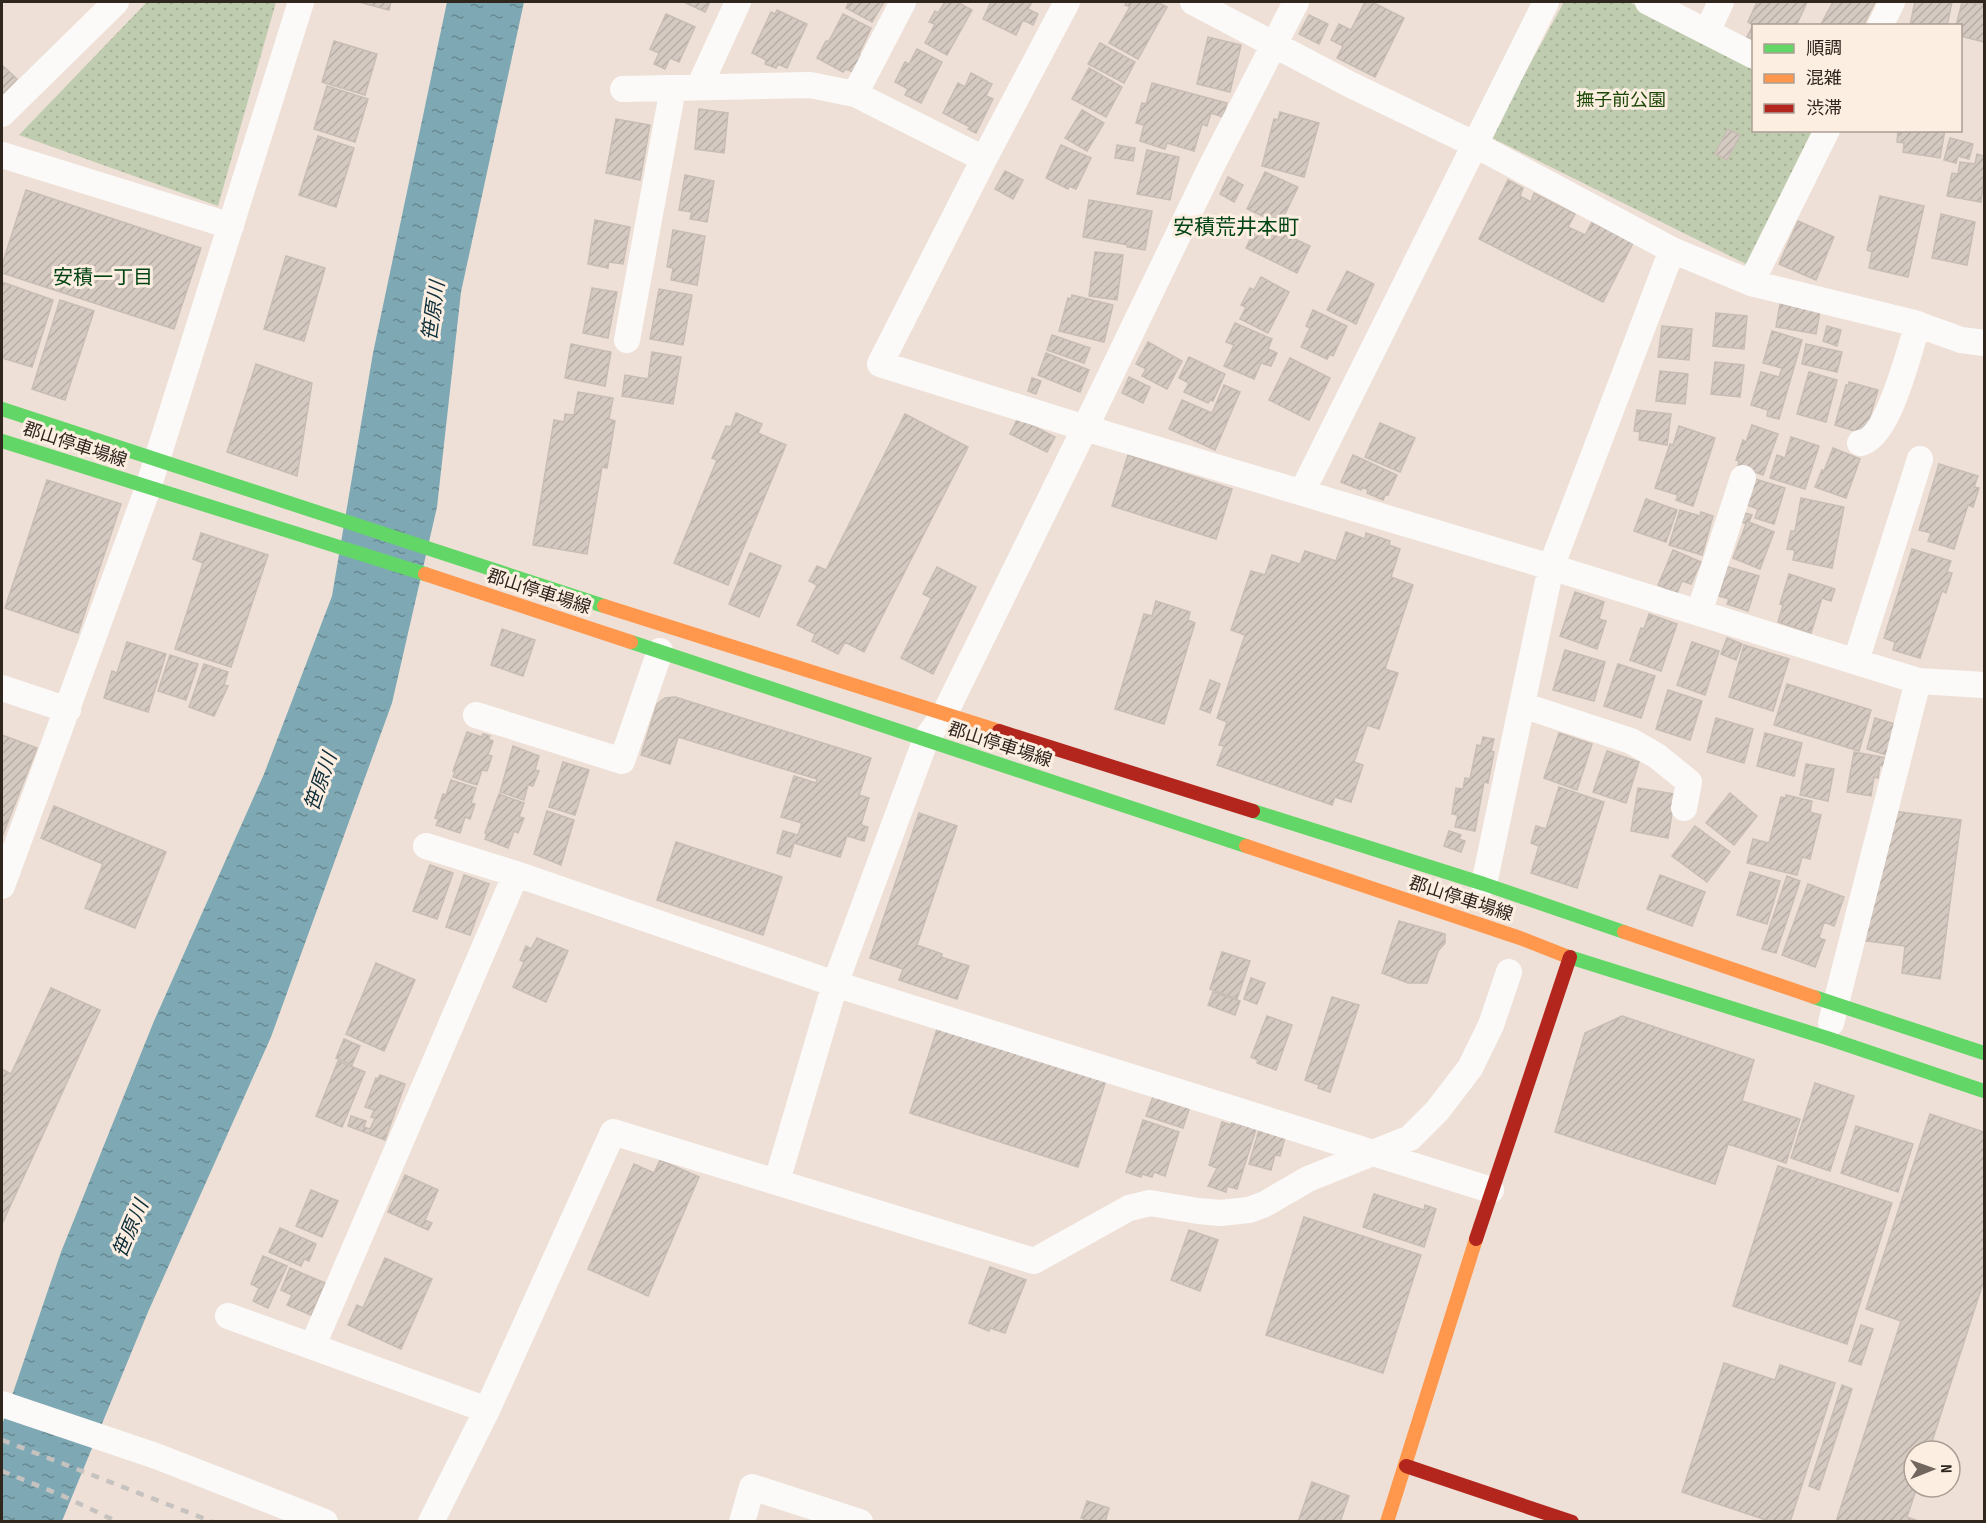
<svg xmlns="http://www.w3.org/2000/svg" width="1986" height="1523" font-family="'Sofia Sans Condensed','Noto Sans JP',sans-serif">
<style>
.park{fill:url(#park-dots)}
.water{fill:url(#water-ripples)}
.building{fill:url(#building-hatch);stroke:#c8bdb4;stroke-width:1.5}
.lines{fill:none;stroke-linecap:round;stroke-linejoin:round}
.street{stroke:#fcfaf9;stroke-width:26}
.fast{stroke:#63d668;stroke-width:14}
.slow{stroke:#ff974d;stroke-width:14}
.jam{stroke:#b3261e;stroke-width:14}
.rail{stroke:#c6c2bf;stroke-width:4.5;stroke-dasharray:8 8;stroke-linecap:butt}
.labels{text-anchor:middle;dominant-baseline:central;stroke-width:6;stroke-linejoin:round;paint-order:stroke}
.park-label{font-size:18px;fill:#1c4806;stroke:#fdeee2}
.street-label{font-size:18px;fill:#2f261e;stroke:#fdeee2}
.neighbourhood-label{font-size:20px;fill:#014414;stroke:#fdeee2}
.water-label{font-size:20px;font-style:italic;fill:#0e2f39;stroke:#fdeee2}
.quarter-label{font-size:21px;fill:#014414;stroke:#fdeee2}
</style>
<defs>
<pattern id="park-dots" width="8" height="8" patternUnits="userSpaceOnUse" patternTransform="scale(1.5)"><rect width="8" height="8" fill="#c0ccaf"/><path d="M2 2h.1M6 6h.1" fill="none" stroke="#a5af96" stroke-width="1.8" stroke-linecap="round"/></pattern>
<pattern id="water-ripples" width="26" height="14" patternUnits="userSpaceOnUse" patternTransform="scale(1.5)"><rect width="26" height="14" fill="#7ea9b4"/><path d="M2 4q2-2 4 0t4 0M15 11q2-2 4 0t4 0" fill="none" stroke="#688992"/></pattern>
<pattern id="building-hatch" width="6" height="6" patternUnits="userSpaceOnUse" patternTransform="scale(1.5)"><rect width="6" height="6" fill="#d5cac2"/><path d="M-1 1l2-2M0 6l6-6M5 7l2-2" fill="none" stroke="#b7ada6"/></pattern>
</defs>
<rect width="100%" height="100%" fill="#eee0d6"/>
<path class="park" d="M147 2H276L218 206 19 135Z
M1564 2H1629L1753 65 1754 130 1813 131 1748 265 1490 137Z"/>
<path class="water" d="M447 2H524L461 292 437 507 392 703 271 1037 148 1312 62 1521 2 1522V1425L61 1252 154 1021 264 774 332 596 373 353Z"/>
<path class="building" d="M359 2H391L389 10Z
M684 2H710L705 12Z
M849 2H884L872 22 846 8Z
M945 2H957L972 10 947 55 925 43 935 24 929 22 935 11 938 13Z
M991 2H1032L1028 9 1038 14 1033 25 1023 20 1016 35 983 19Z
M1127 2H1157L1167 7 1138 59 1109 43 1130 7 1125 5Z
M1365 2H1372L1404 18 1375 77 1337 58 1343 46 1331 40 1339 24 1351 30Z
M1757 2H1807L1796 26H1754V40L1747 37 1753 25 1748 22Z
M1833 2H1875L1863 26H1820Z
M1915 2H1952L1947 26 1910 25Z
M1962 2 1984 4V42L1960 36V26H1956Z
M777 10 807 24 787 68 778 64 776 68 765 64 766 60 752 53 771 12 775 14Z
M666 14 695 27 679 62 670 58 665 69 654 64 659 53 650 49Z
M843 14 871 28 859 54 861 57 853 72 846 69 843 72 817 58 826 41H829Z
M1309 15 1328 24 1319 44 1299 34Z
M1208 37 1241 45 1230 92 1197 84Z
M334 41 377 54 365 95 322 82Z
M1100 43 1135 62 1124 83 1088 64Z
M917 49 942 62 921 103 905 95 908 89 895 82 905 62 909 64Z
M2 65 17 79 2 95Z
M1089 68 1122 87 1106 117 1072 99Z
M971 73 992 84 986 96 993 99 976 133 968 129 970 127 943 113 958 83 965 87Z
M1152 83 1227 103 1223 117 1211 113 1207 126 1202 124 1194 151 1167 143 1165 149 1140 141 1144 125 1136 123 1142 103 1146 104Z
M327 86 368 99 355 142 314 129Z
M699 109 728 113 724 153 695 149Z
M1082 110 1104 123 1087 151 1065 138Z
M1280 112 1319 123 1304 177 1262 166 1274 119 1278 120Z
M616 119 650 125 640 180 606 173Z
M1728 129 1740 135 1727 160 1715 154Z
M1898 130H1945L1940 158 1903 152 1904 143 1897 142Z
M318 136 354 148 336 207 299 195Z
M1950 138 1973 144 1969 159 1958 156 1956 163 1944 160Z
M1061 145 1091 158 1076 189 1069 186 1068 189 1046 178Z
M1117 145 1135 148 1133 161 1115 158Z
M1147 150 1179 157 1170 200 1137 194Z
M1977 154 1984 156V177L1981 202 1947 196 1952 173 1958 174 1960 162 1975 164Z
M1005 171 1023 180 1013 199 995 189Z
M1265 172 1298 187 1280 224 1247 209Z
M685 175 714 181 707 222 690 219 692 212 679 210Z
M1228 177 1243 185 1234 202 1220 194Z
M1508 180 1523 188 1520 196 1531 202 1534 193 1575 214 1568 227 1585 235 1592 222 1633 243 1603 302 1479 239Z
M26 190 201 248 174 329 2 273V265Z
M1880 196 1924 206 1908 277 1869 268 1872 252 1867 250Z
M1089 200 1152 211 1145 250 1127 247 1128 245 1083 237Z
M1941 214 1975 222 1967 265 1932 258Z
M595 220 630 227 623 264 609 262 608 268 588 264Z
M1798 221 1834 237 1816 280 1779 264Z
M1259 222 1310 246 1297 273 1246 248Z
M673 230 705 236 697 285 671 280 673 268 667 267Z
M1095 252 1123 255 1117 300 1089 296Z
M286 256 325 268 304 341 264 329Z
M1347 271 1374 284 1356 324 1327 310Z
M1261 277 1289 292 1268 333 1240 319 1246 307 1241 305 1250 288 1254 290Z
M2 282 53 300 32 367 2 358Z
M592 288 617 292 608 338 583 333Z
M659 289 692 295 683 345 650 339Z
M1072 295 1113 305 1104 342 1059 331 1068 298 1071 299Z
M60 300 94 311 65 400 32 389Z
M1780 304 1820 311 1816 334 1776 327Z
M1313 310 1347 326 1333 356 1330 354 1327 359 1301 347 1310 328 1306 326Z
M1716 313 1747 316 1744 349 1713 346Z
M1235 323 1272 339 1268 349 1277 353 1271 366 1261 363 1254 379 1224 366 1234 345 1226 342Z
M1662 326 1692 329 1689 360 1658 357Z
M1827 326 1841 330 1837 346 1823 341Z
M1772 331 1802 340 1779 419 1767 416 1768 410 1751 405 1761 372 1779 377 1782 368 1763 363Z
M1052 335 1090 348 1084 363 1047 350Z
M1148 342 1182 361 1167 389 1142 376 1146 369 1136 364Z
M571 344 611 352 605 386 565 378Z
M1806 344 1842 352 1837 372 1802 364Z
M652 352 681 357 673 404 622 396 625 375 648 379Z
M1046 353 1089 370 1080 392 1038 375Z
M1189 357 1225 374 1213 401 1210 400 1208 403 1184 392 1189 383 1179 378Z
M1290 358 1330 378 1309 420 1269 400Z
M1715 362 1744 365 1740 397 1711 394Z
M256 364 312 383 297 476 227 452Z
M1660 371 1688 374 1685 404 1656 401Z
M1809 372 1837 380 1826 422 1797 414Z
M1129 377 1150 387 1143 403 1122 393Z
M1032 378 1041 381 1036 394 1028 391Z
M1849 382 1878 390 1865 434 1835 425 1846 385H1849Z
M1224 385 1240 392 1215 450 1169 429 1182 400 1212 413Z
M578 392 613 398 609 419 615 421 607 468 602 467 587 554 533 545 554 420 564 422 565 414 574 415Z
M1637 410 1671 414 1667 445 1639 440 1640 432 1634 431Z
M736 413 762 424 758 433 786 445 728 585 674 563 717 460 712 458 726 426 731 427Z
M905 414 968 447 864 652 845 642 838 654 812 641 815 634 797 625 817 585 809 581 817 566 826 570Z
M1018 418 1055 437 1047 452 1010 434Z
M1380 423 1415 438 1400 472 1365 457Z
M1752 425 1778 434 1763 475 1738 466 1739 461 1736 460 1743 440 1746 442Z
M1679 426 1715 438 1693 506 1676 500 1678 495 1655 488 1670 444 1673 445Z
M1791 437 1819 446 1805 489 1770 478 1777 455 1785 458Z
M1833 448 1860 459 1846 498 1815 487 1822 470 1824 471Z
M1128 455 1232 489 1216 539 1112 506Z
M1353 455 1397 475 1388 495 1386 494 1383 500 1367 493 1368 490 1362 487 1361 490 1341 482Z
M1939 464 1978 476 1974 487 1979 488 1973 507 1968 505 1954 549 1928 541 1931 533 1919 530Z
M1752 478 1785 488 1774 524 1755 518 1758 509 1747 505Z
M47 480 121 504 78 633 5 608Z
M1801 498 1844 507 1832 568 1793 560 1795 550 1787 549 1791 531H1795Z
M1646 499 1677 510 1666 542 1634 531Z
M1680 510 1700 516 1701 512 1713 516 1702 555 1669 545Z
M1745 513 1752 515 1749 522 1774 532 1760 569 1733 558 1746 524 1742 522Z
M1346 532 1365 539 1366 533 1390 541 1389 545 1400 549 1391 577 1413 585 1385 669 1398 673 1379 729 1367 725 1354 762 1363 765 1351 802 1335 797 1332 805 1217 765 1224 746 1219 745 1227 722 1217 718 1245 635 1231 630 1251 571 1265 575 1272 555 1300 564 1305 551 1336 561Z
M201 533 268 555 231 667 175 649 203 563 193 559Z
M1912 549 1951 561 1947 572 1952 573 1946 593 1942 591 1920 658 1893 650 1895 642 1884 638Z
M1673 550 1701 562 1691 584 1682 581 1677 593 1658 585Z
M750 553 781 566 759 617 729 604Z
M1725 566 1759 576 1748 611 1727 604 1729 599 1719 596 1724 581 1721 580Z
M937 567 976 587 933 674 901 658 931 598 923 594Z
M1789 574 1835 589 1831 601 1822 598 1811 633 1778 622 1783 605 1780 604Z
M1575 592 1604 602 1599 619 1606 621 1597 649 1560 636Z
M1156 601 1190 612 1188 620 1195 623 1164 724 1115 709 1144 614 1152 616Z
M1649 614 1677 624 1661 671 1630 660 1641 628 1644 629Z
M502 629 535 640 523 676 491 665Z
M1727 638 1742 644 1736 660 1721 654Z
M127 642 166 654 148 712 104 698 112 671 117 673Z
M1692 642 1719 651 1705 695 1677 685Z
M1744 645 1789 659 1773 711 1729 697Z
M1565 650 1605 662 1594 701 1553 690Z
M170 655 198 664 186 700 158 691Z
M204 664 228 672 224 685 228 686 214 716 189 707Z
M1618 664 1655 676 1641 718 1604 706Z
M1210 680 1220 684 1210 713 1200 709Z
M1787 684 1871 710 1859 751 1774 725Z
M1668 690 1702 701 1690 740 1656 729Z
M675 697 871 758 859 795 869 798 861 825 868 827 864 841 847 836 840 857 794 843 790 857 777 853 783 831 798 835 802 823 781 817 794 776 816 783 817 779 678 737 670 764 641 755 657 704 665 698Z
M1716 718 1753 729 1744 763 1707 752Z
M1875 718 1895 724 1887 755 1867 749Z
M467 732 482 737 483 734 490 736 488 739 493 741 488 755 492 756 487 771 482 770 477 785 453 777 455 771H453Z
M1559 733 1592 744 1577 790 1544 778Z
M1765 733 1802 743 1794 776 1757 766Z
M2 735 37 748 2 837Z
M1483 737 1494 739 1491 751 1494 752 1488 783 1484 782 1475 831 1455 827 1458 815 1452 814 1456 788 1463 789 1465 778 1470 779 1477 745 1481 746Z
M513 746 539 756 535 770 539 771 533 786 528 785 524 800 500 792Z
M1607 751 1639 762 1626 803 1593 792Z
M1854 752 1888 758 1887 767 1880 765 1878 778 1874 777 1871 796 1847 792Z
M563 762 589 770 575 815 549 807Z
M1806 764 1834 769 1828 801 1800 795Z
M451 780 476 788 471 803 475 804 470 819 465 817 460 833 436 825 439 819 435 818 443 794 446 795Z
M1559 787 1604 802 1577 888 1531 873 1539 846 1531 843 1536 826 1546 829Z
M1638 788 1675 794 1668 838 1631 831Z
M1730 793 1757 816 1734 845 1706 823Z
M499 794 524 803 519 817 524 818 518 833 514 831 508 848 485 839 487 834 485 833Z
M1786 795 1812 801 1810 812 1821 815 1810 859 1802 857 1797 875 1747 863 1753 839 1769 843 1781 797 1786 798Z
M54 806 166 852 135 928 85 908 103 864 41 838Z
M547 811 574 820 561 865 534 854Z
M1893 811 1961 820 1940 979 1902 973 1905 946 1860 940Z
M919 813 957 826 917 945 942 954 941 957 969 966 957 999 899 980 903 969 870 958Z
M1695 826 1730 852 1707 882 1672 856Z
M1449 831 1461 835 1459 839 1465 841 1461 852 1444 846Z
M676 842 782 877 763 935 657 900Z
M430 865 453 873 437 919 413 911Z
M1750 872 1780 881 1767 924 1737 915Z
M464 875 489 884 470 935 446 927Z
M1660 875 1705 892 1692 926 1647 909Z
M1787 876 1800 881 1776 953 1762 949Z
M1808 884 1844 897 1834 926 1824 922 1819 938 1825 940 1815 967 1782 955Z
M1399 921 1445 934V943L1438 951 1427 983H1408L1382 973Z
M537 938 568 951 546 1002 513 987 524 962 520 960 525 948 526 946 531 949Z
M1222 952 1250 961 1237 999 1210 989Z
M376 963 415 980 384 1051 346 1034Z
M1251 978 1265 983 1257 1004 1244 999Z
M51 988 100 1010 2 1224V1069L11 1074Z
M1213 992 1240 1001 1235 1015 1208 1005Z
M1332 997 1359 1005 1330 1092 1318 1088 1319 1085 1305 1080Z
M1267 1016 1292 1025 1276 1070 1257 1063 1258 1060 1251 1057Z
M1622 1016 1754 1060 1742 1101 1800 1119 1786 1163 1728 1144 1715 1184 1555 1132 1585 1033Z
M938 1026 1106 1080 1078 1167 910 1113Z
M344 1039 360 1046 352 1065 336 1058Z
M338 1061 365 1072 342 1127 316 1116Z
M380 1075 405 1084 385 1140 348 1126 351 1116 366 1121 364 1127 370 1129 375 1118 371 1117 374 1110 365 1107 376 1078 378 1079Z
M1815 1083 1854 1096 1830 1171 1791 1158Z
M1154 1094 1190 1106 1183 1128 1146 1116Z
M1930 1114 1984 1132V1280L1929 1451H1914V1487H1917L1907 1517 1921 1522H1836L1901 1321 1866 1309Z
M1143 1120 1179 1132 1165 1176 1154 1172 1152 1177 1142 1174 1141 1177 1126 1172Z
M1222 1122 1231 1125 1232 1122 1245 1126 1246 1122 1257 1126 1237 1189 1227 1186 1226 1192 1208 1186 1217 1168 1209 1165Z
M1856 1126 1913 1144 1898 1192 1841 1173Z
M1259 1130 1285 1137 1280 1156 1275 1155 1271 1170 1249 1164Z
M660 1160 699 1177 648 1296 588 1269 634 1164 654 1173Z
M1778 1166 1892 1203 1847 1344 1733 1306Z
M405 1175 438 1190 425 1220 432 1223 428 1230 388 1212Z
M311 1190 338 1201 322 1237 296 1226Z
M1374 1194 1424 1210 1425 1205 1436 1209 1424 1247 1363 1227Z
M1304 1217 1421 1255 1383 1373 1266 1335Z
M280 1228 316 1244 309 1261 304 1259 301 1266 269 1252Z
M1189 1230 1218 1240 1200 1291 1171 1280Z
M263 1256 287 1266 268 1308 253 1301 259 1288 251 1284Z
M385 1258 432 1279 401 1349 348 1325 357 1305 363 1308Z
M990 1267 1026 1280 1005 1333 990 1328 989 1331 969 1323Z
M290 1268 325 1283 311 1315 287 1305 292 1295 281 1290Z
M1861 1325 1873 1329 1861 1365 1849 1361Z
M1724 1363 1775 1380 1780 1365 1835 1383 1790 1522H1772L1682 1492Z
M1842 1385 1852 1389 1819 1490 1809 1486Z
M1312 1482 1349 1496 1340 1522H1298Z
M1087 1501 1109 1508 1105 1522H1093L1081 1518Z"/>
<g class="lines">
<path class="street" d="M1067 2 984 159 880 364 1085 428 1551 567 1918 681 1984 685
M1193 2 1351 85 1474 144 1672 250 1751 283 1914 323 1961 340 1984 343
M1648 2 1754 56
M1880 26 1892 2
M1707 32 1721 2
M699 87 738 2
M623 89 810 85 855 94 984 159
M855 94 903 2
M2 114 116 2
M2 155 231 226
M1751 283 1827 130
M627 340 673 88
M1860 443C1889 439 1909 350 1918 324
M1302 492 1546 2
M1699 613 1743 478
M1856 661 1920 459
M2 688 68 710
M1522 705 1631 741 1657 756 1689 782 1684 808
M476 715 622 761 660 651
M426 846 516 874 835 984 1491 1190
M1484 884 1551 567 1672 250
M2 886 148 488 301 2
M1831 1023 1918 681
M777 1181 835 984 926 739 945 713 1085 428 1211 167 1296 2
M228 1316 487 1410
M313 1345 516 874
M2 1404 156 1456 325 1522
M431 1522 487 1410 613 1132 1034 1261 1129 1208 1150 1203 1198 1211 1220 1213 1249 1210 1265 1204 1308 1179 1410 1138 1437 1111 1470 1068 1491 1025 1509 972
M742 1522 752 1487 860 1522"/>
<path class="fast" d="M2 409 604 606
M2 441 425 574
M631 642 1246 846
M1253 811 1484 884 1624 932
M1566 956 1827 1038 1984 1091
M1814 997 1984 1053"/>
<path class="slow" d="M425 574 631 642
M604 606 999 731
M1246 846 1520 938 1566 956
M1624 932 1814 997
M1387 1522 1476 1239"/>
<path class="jam" d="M999 731 1253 811
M1476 1239 1570 957
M1406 1466 1572 1522"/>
<path class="rail" d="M2 1440 213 1522
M2 1471 61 1495 118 1522"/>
</g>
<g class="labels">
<g class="park-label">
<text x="1621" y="100">撫子前公園</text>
</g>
<g class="street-label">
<text transform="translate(75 445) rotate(18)">郡山停車場線</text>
<text transform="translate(539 592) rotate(18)">郡山停車場線</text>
<text transform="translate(1000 745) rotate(18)">郡山停車場線</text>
<text transform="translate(1461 899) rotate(18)">郡山停車場線</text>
</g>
<g class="neighbourhood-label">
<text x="103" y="278">安積一丁目</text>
</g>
<g class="water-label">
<text transform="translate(434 311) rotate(-82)">笹原川</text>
<text transform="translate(321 782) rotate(-71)">笹原川</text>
<text transform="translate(131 1229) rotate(-67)">笹原川</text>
</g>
<g class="quarter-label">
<text x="1236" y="227">安積荒井本町</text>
</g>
</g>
<rect width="1986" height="1523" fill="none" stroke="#2f261e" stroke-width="6"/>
<rect x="1752" y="24" width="210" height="108" fill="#fdeee2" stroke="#ab9e94" stroke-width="1.5"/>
<rect x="1764" y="44" width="30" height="9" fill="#63d668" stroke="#ab9e94" stroke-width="1.5"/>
<text x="1806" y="54" font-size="18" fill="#2f261e">順調</text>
<rect x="1764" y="74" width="30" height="9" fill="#ff974d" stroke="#ab9e94" stroke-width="1.5"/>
<text x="1806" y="84" font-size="18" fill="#2f261e">混雑</text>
<rect x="1764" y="104" width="30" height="9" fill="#b3261e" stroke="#ab9e94" stroke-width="1.5"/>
<text x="1806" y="114" font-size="18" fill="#2f261e">渋滞</text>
<g transform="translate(1932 1469) rotate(89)"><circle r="28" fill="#fdeee2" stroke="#ab9e94" stroke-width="1.5"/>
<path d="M0-4.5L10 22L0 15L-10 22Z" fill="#72675e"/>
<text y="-9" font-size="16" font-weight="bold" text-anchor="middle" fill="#2f261e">N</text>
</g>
</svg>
